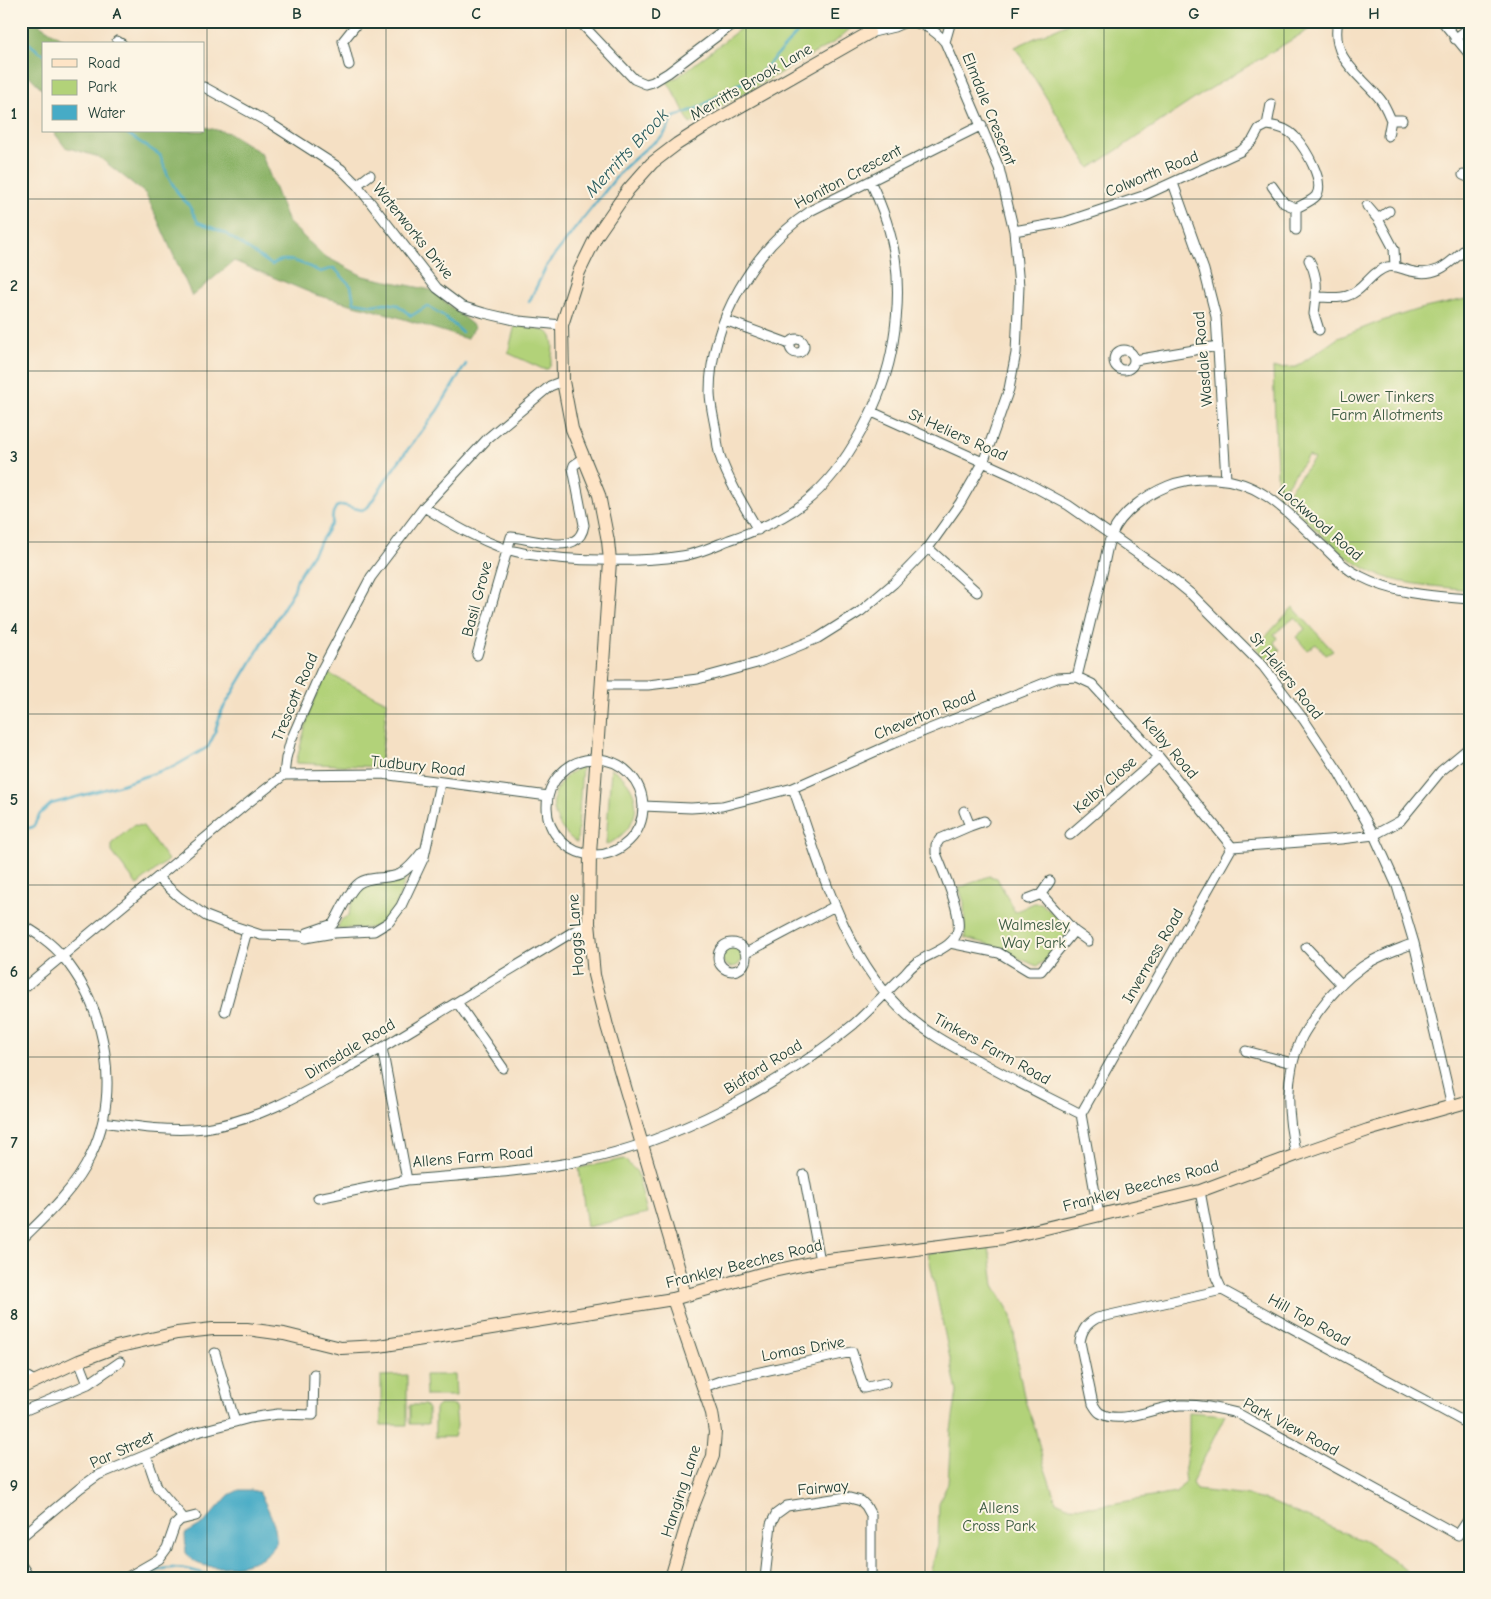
<svg xmlns="http://www.w3.org/2000/svg" width="1491" height="1599" font-family="'Comic Neue',sans-serif">
<style>
.green{fill:#b2d279;stroke:#688856}
.forest{fill:#8db469;stroke:#56784e}
.water{fill:#46abc6;stroke:#32747d}
.lines{fill:none;stroke-linecap:round;stroke-linejoin:round}
.stream{stroke:#46abc6;stroke-width:2.5}
.street-casing{stroke:#3f554a;stroke-width:11}
.secondary-casing{stroke:#3f554a;stroke-width:14}
.street{stroke:#fff;stroke-width:9}
.secondary{stroke:#fee4c6;stroke-width:12}
.grid{fill:none;stroke:#1f3d34;stroke-width:1;stroke-opacity:0.55}
.labels{text-anchor:middle;dominant-baseline:central;stroke-width:4;stroke-linejoin:round;paint-order:stroke}
.street-label{font-size:16px;fill:#1f3d34;stroke:#fcf5e5}
.park-label{font-size:16px;fill:#3c5b42;stroke:#fcf5e5}
.water-label{font-size:18px;font-style:italic;fill:#2b5e60;stroke:#fcf5e5}
.neatline{fill:none;stroke:#1f3d34;stroke-width:2}
.grid-label{font-size:16px;text-anchor:middle;font-weight:bold;fill:#1f3d34}
</style>
<rect width="100%" height="100%" fill="#fcf5e5"/>
<filter id="ink" filterUnits="userSpaceOnUse"><feTurbulence type="fractalNoise" baseFrequency=".02" numOctaves="2"/><feDisplacementMap in="SourceGraphic" scale="10" xChannelSelector="R" yChannelSelector="G"/><feConvolveMatrix kernelMatrix="1 2 1 2 8 2 1 2 1" color-interpolation-filters="sRGB"/></filter>
<filter id="wash" filterUnits="userSpaceOnUse"><feTurbulence type="fractalNoise" baseFrequency=".0096" numOctaves="4" result="noise"/><feDisplacementMap in="SourceGraphic" scale="20" xChannelSelector="R" yChannelSelector="G"/><feGaussianBlur stdDeviation="1.12" result="paint"/><feColorMatrix in="noise" values="0 0 0 0 0 0 0 0 0 0 0 0 0 0 0 0 0 1.4 0 .05"/><feComposite in="paint" operator="in"/></filter>
<g filter="url(#wash)">
<rect width="100%" height="100%" fill="#f5e0c4"/>
<path class="green" d="M750 21H851L852 27 836 41 690 124 679 101 667 81 678 77Z
M1073 21H1323L1208 90 1090 168 1015 47Z
M1470 298V590C1440 586 1407 586 1379 575 1345 562 1309 523 1284 497L1314 459 1308 456 1278 497 1273 368 1296 367 1338 338 1379 322 1416 310Z
M515 325 546 331C557 338 552 356 550 366L548 369H543L508 353Z
M1293 607 1333 651 1326 655 1316 644 1307 650 1296 637 1305 629 1295 617 1274 634 1277 638 1274 643 1280 650 1267 660 1256 647Z
M327 673 387 702 380 767 296 763 310 709Z
M582 766 577 843C545 820 545 784 582 766Z
M611 768C646 790 643 828 606 845Z
M134 825 143 826 168 860 137 885 112 852V843Z
M404 876H406C400 896 393 926 369 928 359 929 348 928 337 928L342 919 349 916C353 879 373 883 404 876Z
M989 876 997 878 1015 912 1034 903H1041L1069 929 1053 955 1037 966 1014 956 1003 948 965 938 964 902 959 888Z
M722 957a10 10 0 1 1 20 0a10 10 0 1 1-20 0Z
M624 1159 637 1172 647 1214 587 1227 579 1168Z
M989 1247 994 1285 1012 1316 1018 1366 1025 1401 1035 1428 1044 1466 1056 1501 1067 1506 1092 1507 1176 1493 1185 1482 1184 1474 1189 1442V1412L1225 1415 1192 1483 1196 1490 1248 1496 1271 1502 1364 1541 1392 1559 1415 1578H929L938 1544 939 1503 948 1483 951 1430 957 1392 928 1253Z
M407 1375V1425H381V1376Z
M425 1375H455L456 1396H426Z
M410 1405H425L428 1409V1424H410Z
M439 1405H455L457 1426 454 1437H435V1409Z"/>
<path class="forest" d="M21 21H34L70 44H44V91L21 67Z
M204 127 229 133 261 153 288 222 324 256 363 276 431 290 475 327 467 339 385 313 316 295 234 261 192 296 146 194 99 157 65 147 53 131H204Z"/>
<path class="water" d="M239 1490H251L259 1492C266 1504 277 1525 276 1539 275 1566 212 1573 195 1562 192 1560 189 1556 186 1553L185 1534 204 1523 229 1495Z"/>
<g class="lines">
<path class="stream" d="M21 37C30 42 34 50 44 54
M123 131 160 155 168 176 179 195 188 204 198 222 223 232 272 265C284 253 306 265 320 272L334 268 351 286 354 302 372 305 385 303 398 305 411 316 427 306 444 316 462 332
M529 302 547 265 578 225 622 170 645 149 663 136 674 117 698 108 738 84 753 81 800 30 811 23 822 21
M21 830 33 827 40 814 51 804 120 785 175 766 208 747 214 735 221 712 294 590 297 579 332 523 333 513 336 507 342 505 362 510 368 507 396 465 437 411 466 364
M148 1578C161 1559 201 1572 218 1578
M221 1578H254
M278 1578H293"/>
</g>
</g>
<g filter="url(#ink)">
<g class="lines">
<g class="street-casing">
<path id="street" d="M579 21 634 79 646 84 653 82 668 73 737 21
M1338 21C1330 59 1360 74 1380 99 1385 105 1388 113 1391 120H1402
M1442 21 1470 55
M869 33 894 27 908 21
M1455 39 1470 27
M117 41 122 44
M945 42 951 21
M349 65 343 41 359 21
M204 87 271 124 341 169 357 185 437 288 461 306 484 313 519 321 562 325
M1267 125C1277 126 1288 129 1295 137 1305 148 1326 182 1316 196 1312 201 1302 205 1296 208V230
M1388 136 1391 120
M1463 175 1470 178
M1173 183 1204 270 1216 317 1226 479
M357 185 370 175
M1272 186 1284 203 1296 208
M1367 206 1378 219 1394 249 1395 266
M1378 219 1389 211
M1014 231 1065 222 1143 196 1241 151 1253 140 1259 129 1267 125 1271 104
M1309 260C1316 273 1317 283 1316 297
M725 320 790 344
M1319 330 1314 314 1316 297C1326 297 1338 299 1347 296 1364 291 1370 272 1387 267 1396 265 1402 269 1410 271 1439 278 1449 263 1470 245
M790 346a7 7 0 1 1 14 0a7 7 0 1 1-14 0Z
M1114 360a10 10 0 1 1 20 0a10 10 0 1 1-20 0Z
M1135 360 1218 346
M872 412 1016 477 1068 505 1164 572 1191 594 1263 666 1304 720 1338 771 1374 835 1397 886 1414 943 1452 1106
M424 507C450 524 476 538 505 549 512 551 520 552 527 554 552 558 573 560 599 560 627 561 655 560 682 556 698 554 714 546 729 540 756 531 782 520 804 503 847 470 885 396 893 343 903 282 897 236 870 181
M758 530C744 506 729 482 720 456 717 446 717 435 715 426 713 415 710 403 710 392 710 322 754 248 812 210L982 125
M928 548 977 592
M477 655 511 537C526 538 560 549 574 541 580 538 583 531 584 525L573 468 574 465 584 458
M1077 677 1092 684 1159 757 1232 847
M601 685H648L698 679 757 663 818 638 861 611 894 583 928 548 960 503 983 463 1009 389 1016 353 1019 286 1014 231 999 168 945 42C935 30 925 25 910 21
M547 807a48 48 0 1 1 96 0a48 48 0 1 1-96 0Z
M284 775 382 774 548 796
M793 788C820 864 844 959 907 1015 926 1032 948 1044 970 1056 1006 1077 1043 1095 1081 1114
M643 806 691 808 722 806 793 788 892 744 1057 678 1077 677C1085 644 1093 611 1101 578 1105 564 1106 547 1112 534 1122 512 1146 495 1168 486 1183 480 1199 478 1216 479 1265 481 1294 520 1327 550 1337 560 1347 570 1360 576 1394 594 1432 596 1470 599
M970 826 984 821
M1070 835 1159 757
M158 878 179 897 206 916 224 923 261 935 300 936 305 938 334 933 374 931 389 922 401 906 424 857 440 783
M1041 894 1050 881
M21 924C36 933 52 943 63 957 107 1010 121 1092 91 1155 76 1188 47 1215 21 1240
M1074 931 1088 941
M307 933 333 924C340 913 348 892 358 884 369 875 387 880 400 874 409 869 416 860 422 852
M950 943 999 953 1029 971H1041L1074 931 1041 894 1028 899
M718 957a14 14 0 1 1 28 0a14 14 0 1 1-28 0Z
M1306 947 1341 984
M746 953 835 906
M21 990 244 806 284 775 286 758 291 740 322 669 371 577 424 507 488 438 550 386 563 381
M457 1002 503 1068
M225 1011 247 931
M382 1048 407 1180C464 1175 523 1172 580 1161 677 1141 778 1087 854 1024 872 1008 888 990 905 974 908 970 912 966 916 963 929 953 955 948 958 929 961 910 943 872 936 853V845L940 839 970 826 964 811
M1246 1051 1292 1063
M103 1122C137 1127 172 1132 205 1128 254 1121 297 1097 338 1074 367 1057 395 1040 423 1023 474 991 525 961 576 930L589 923
M1296 1155C1287 1116 1284 1076 1301 1039 1305 1030 1312 1022 1317 1013 1330 995 1344 980 1362 967 1377 956 1397 950 1414 943
M804 1175 820 1261
M1200 1191 1216 1277 1222 1290 1470 1425
M318 1198 407 1180
M1099 1215 1081 1114 1232 847 1341 839 1374 835 1400 821 1441 771 1470 747
M1222 1290 1097 1318C1086 1324 1082 1330 1080 1342L1093 1404C1095 1407 1097 1411 1100 1413 1121 1426 1157 1406 1180 1405 1200 1404 1218 1408 1237 1413L1458 1535 1470 1517
M215 1353 235 1422
M21 1373 36 1382
M88 1384 120 1362
M704 1387 723 1380 852 1352 864 1388 885 1383
M21 1412 88 1384 79 1361
M146 1455 157 1487 184 1519
M21 1537 80 1488 98 1475 158 1450 194 1433 250 1418 278 1414 313 1415 314 1374
M21 1565 30 1578
M126 1578 159 1559 167 1548 175 1525 180 1520 196 1516
M765 1578 771 1524 776 1514 787 1506 846 1497 861 1501 866 1506 871 1515V1578"/>
</g>
<g class="secondary-casing">
<path id="secondary" d="M684 1295 680 1273 607 1026 594 975 589 923 590 854 610 561 608 541 599 495 572 429 563 381 562 325 579 272 597 235 628 190 652 163 677 144 704 127 869 33 865 21
M21 1388 79 1361 116 1347 177 1333 213 1329H247L284 1334 341 1348 379 1346 673 1299 764 1273 820 1261 1004 1238 1200 1191 1296 1155 1368 1130 1470 1101
M671 1578 690 1514 713 1456 715 1432 712 1413 673 1299"/>
</g>
<use href="#street" class="street"/>
<use href="#secondary" class="secondary"/>
</g>
</g>
<path class="grid" d="M207 21V1578M386 21V1578M566 21V1578M746 21V1578M925 21V1578M1104 21V1578M1284 21V1578M21 199H1470M21 371H1470M21 542H1470M21 714H1470M21 885H1470M21 1057H1470M21 1228H1470M21 1400H1470"/>
<g class="labels">
<g class="street-label">
<text transform="translate(751 82) rotate(-30)">Merritts Brook Lane</text>
<text transform="translate(989 109) rotate(68)">Elmdale Crescent</text>
<text transform="translate(1152 174) rotate(-22)">Colworth Road</text>
<text transform="translate(848 177) rotate(-28)">Honiton Crescent</text>
<text transform="translate(413 231) rotate(51)">Waterworks Drive</text>
<text transform="translate(1203 359) rotate(-95)">Wasdale Road</text>
<text transform="translate(958 435) rotate(24)">St Heliers Road</text>
<text transform="translate(1320 523) rotate(41)">Lockwood Road</text>
<text transform="translate(477 599) rotate(-75)">Basil Grove</text>
<text transform="translate(1286 676) rotate(51)">St Heliers Road</text>
<text transform="translate(295 697) rotate(-67)">Trescott Road</text>
<text transform="translate(925 715) rotate(-22)">Cheverton Road</text>
<text transform="translate(1170 748) rotate(49)">Kelby Road</text>
<text transform="translate(418 766) rotate(6)">Tudbury Road</text>
<text transform="translate(1105 785) rotate(-41)">Kelby Close</text>
<text transform="translate(576 935) rotate(-94)">Hoggs Lane</text>
<text transform="translate(1153 956) rotate(-60)">Inverness Road</text>
<text transform="translate(350 1049) rotate(-31)">Dimsdale Road</text>
<text transform="translate(992 1049) rotate(29)">Tinkers Farm Road</text>
<text transform="translate(763 1067) rotate(-32)">Bidford Road</text>
<text transform="translate(473 1157) rotate(-5)">Allens Farm Road</text>
<text transform="translate(1141 1186) rotate(-15)">Frankley Beeches Road</text>
<text transform="translate(744 1264) rotate(-14)">Frankley Beeches Road</text>
<text transform="translate(1309 1320) rotate(29)">Hill Top Road</text>
<text transform="translate(803 1349) rotate(-10)">Lomas Drive</text>
<text transform="translate(1291 1427) rotate(28)">Park View Road</text>
<text transform="translate(122 1450) rotate(-24)">Par Street</text>
<text transform="translate(823 1488) rotate(-5)">Fairway</text>
<text transform="translate(681 1491) rotate(-72)">Hanging Lane</text>
</g>
<g class="park-label">
<text x="1387" y="397">Lower Tinkers<tspan x="1387" dy="18">Farm Allotments</tspan></text>
<text x="1034" y="925">Walmesley<tspan x="1034" dy="18">Way Park</tspan></text>
<text x="999" y="1508">Allens<tspan x="999" dy="18">Cross Park</tspan></text>
</g>
<g class="water-label">
<text transform="translate(627 153) rotate(-47)">Merritts Brook</text>
</g>
</g>
<rect width="1491" height="1599" fill="none" stroke="#fcf5e5" stroke-width="55"/>
<rect x="42" y="42" width="162" height="90" fill="#fcf5e5" stroke="#a4ab9e"/>
<rect x="52" y="59" width="25" height="8" fill="#fee4c6" stroke="#a4ab9e"/>
<text x="88" y="68" font-size="15" fill="#1f3d34">Road</text>
<rect x="52" y="80" width="25" height="15" fill="#b2d279" stroke="#a4ab9e"/>
<text x="88" y="92" font-size="15" fill="#1f3d34">Park</text>
<rect x="52" y="105" width="25" height="15" fill="#46abc6" stroke="#a4ab9e"/>
<text x="88" y="118" font-size="15" fill="#1f3d34">Water</text>
<rect x="28" y="28" width="1436" height="1544" class="neatline"/>
<g class="grid-label">
<text x="117" y="19">A</text>
<text x="297" y="19">B</text>
<text x="476" y="19">C</text>
<text x="656" y="19">D</text>
<text x="835" y="19">E</text>
<text x="1015" y="19">F</text>
<text x="1194" y="19">G</text>
<text x="1374" y="19">H</text>
<text x="14" y="119">1</text>
<text x="14" y="291">2</text>
<text x="14" y="462">3</text>
<text x="14" y="634">4</text>
<text x="14" y="805">5</text>
<text x="14" y="977">6</text>
<text x="14" y="1148">7</text>
<text x="14" y="1320">8</text>
<text x="14" y="1491">9</text>
</g>
</svg>
